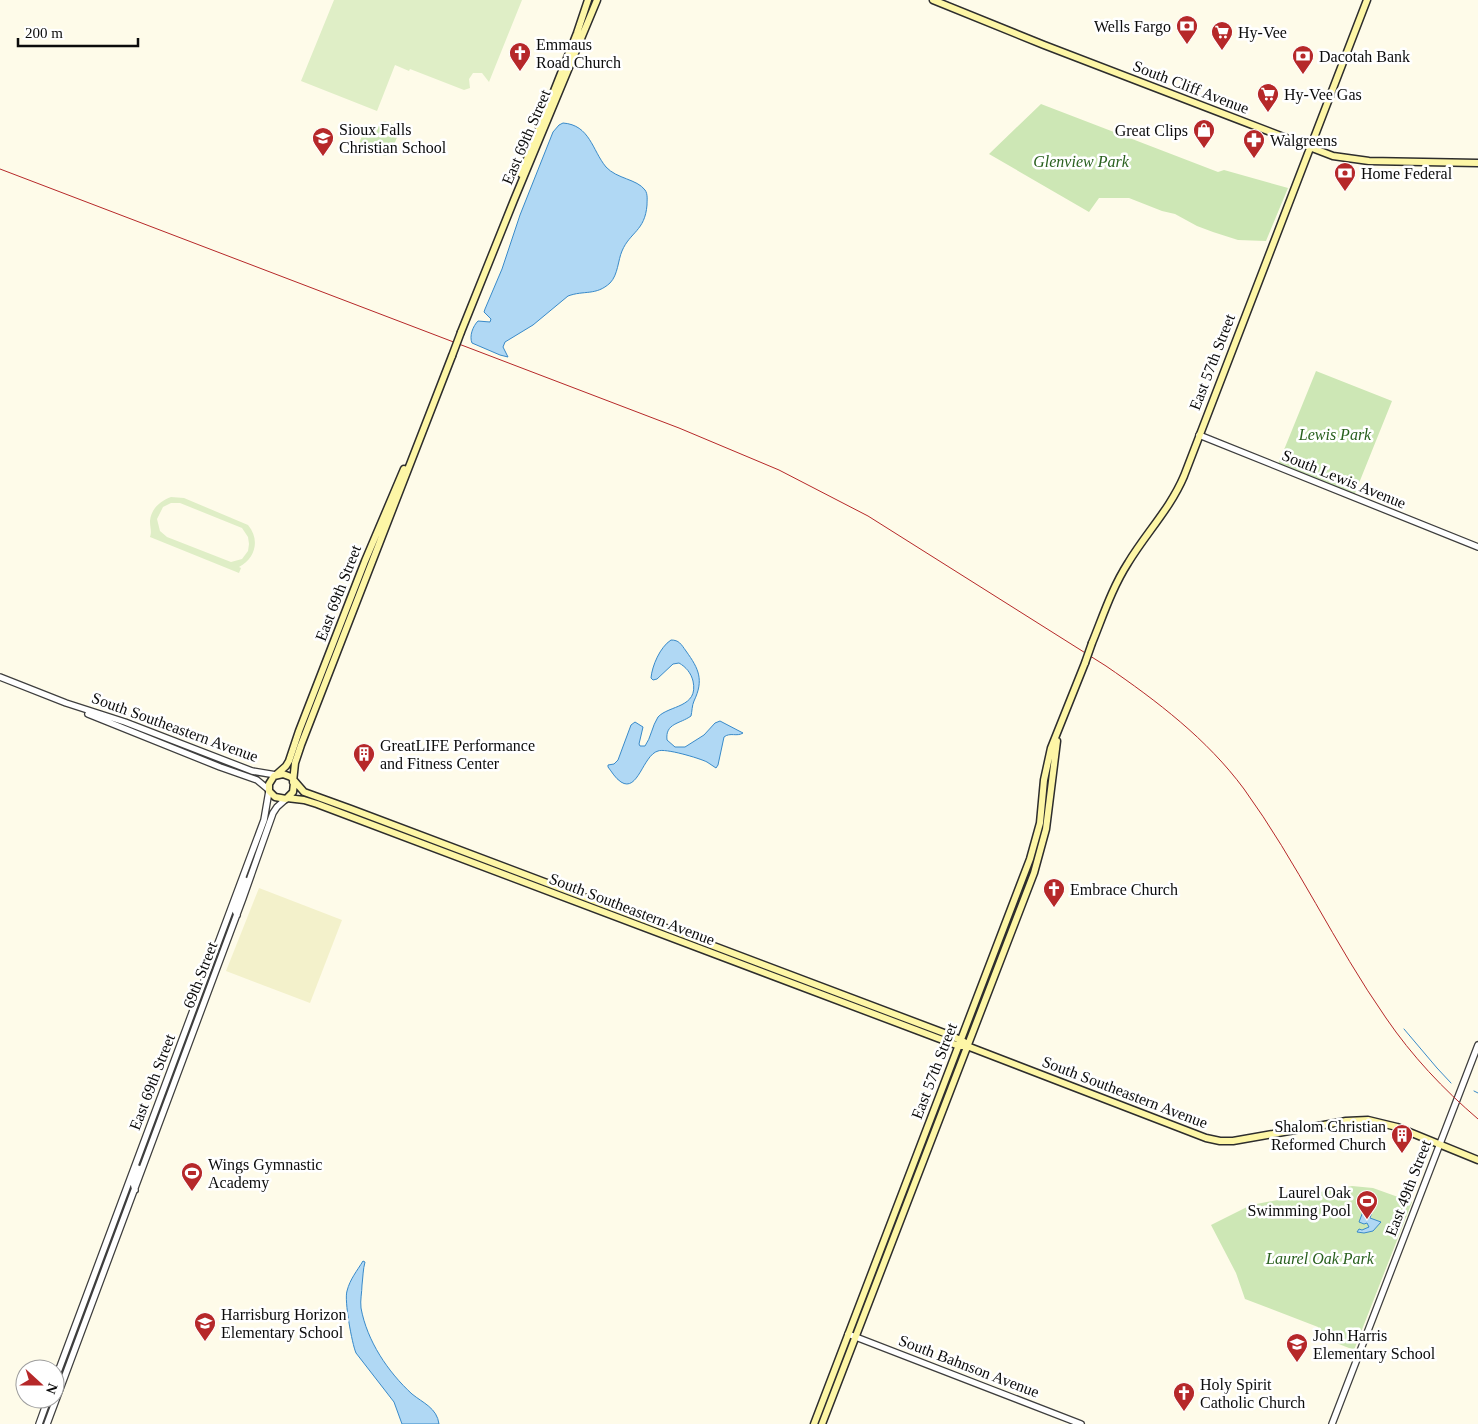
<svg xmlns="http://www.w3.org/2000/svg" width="1478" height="1424" font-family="'Times New Roman',serif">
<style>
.farmland{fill:#f3f1cb}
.green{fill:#cde7b5}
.pitch{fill:#dfeec6;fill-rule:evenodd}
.water{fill:#b0d8f4;stroke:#398ac9}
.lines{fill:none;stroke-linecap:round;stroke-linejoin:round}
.stream{stroke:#398ac9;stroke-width:1}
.tertiary-casing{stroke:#3e3e3e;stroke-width:8}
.secondary-casing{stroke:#2d2d2d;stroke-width:9}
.tertiary{stroke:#fff;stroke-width:5.5}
.secondary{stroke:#fdf6a6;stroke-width:6}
.rail{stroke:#b62829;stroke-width:1}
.secondary-bridge-casing{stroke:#2d2d2d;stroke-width:9;stroke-linecap:butt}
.secondary-bridge{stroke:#fdf6a6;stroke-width:6}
.labels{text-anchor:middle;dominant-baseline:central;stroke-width:5;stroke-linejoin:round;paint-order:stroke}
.poi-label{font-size:16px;fill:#0b0b0b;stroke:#fff;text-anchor:start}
.street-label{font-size:16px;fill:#0b0b0b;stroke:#fff}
.park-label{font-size:16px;font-style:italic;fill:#29601e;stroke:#fff}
</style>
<rect width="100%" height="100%" fill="#fefbe9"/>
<path class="farmland" d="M259 888 342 920 310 1003 226 971Z"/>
<path class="green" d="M1041 104 1218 172 1224 170 1288 188 1266 241 1238 240 1213 232 1197 226 1175 214 1162 211 1129 198H1099L1089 212 989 154Z
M385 121 401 128 390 154 385 156 358 146 362 136 366 137 368 132 375 135 380 123Z
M1316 371 1392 401 1353 498 1277 467Z
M1352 1186 1373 1188 1412 1202 1354 1350 1316 1335 1318 1327 1245 1299 1236 1273 1211 1225 1251 1205Z"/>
<path class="pitch" d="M334 0H522L489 82 482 73H473L469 79 470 88 464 90 410 69 409 71 395 65 377 111 301 81Z
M171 497 184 498 248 525C260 539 256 558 239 567L241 568 239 573 150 537C152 531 150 528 150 521 151 509 160 501 171 497ZM171 503H180L242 528 248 537 249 544 248 551 242 559 231 562 167 537 160 531 157 519 163 507Z"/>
<path class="water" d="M563 123C590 125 592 150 606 167 617 179 637 179 645 190 648 194 647 200 647 205 645 231 630 232 622 251 618 260 618 275 610 283 596 296 584 290 568 296L533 325 505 342 503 347 508 357 500 355 472 343C469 336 473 326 478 321L490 322 491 319 484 312 485 309 502 269 520 215 553 132 559 125Z
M671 640C679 640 681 644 686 651 699 669 704 680 694 701 692 705 692 712 691 716 680 724 665 723 667 740L675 747H685L704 735 715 723 720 721 743 733C737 737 730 732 724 737L718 765 716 768C713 766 710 764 707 762 699 758 665 748 658 751 643 755 638 793 621 782 615 778 612 772 608 767V765L614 764 618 760 631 725 635 722 643 727 639 744 640 746H645C651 738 652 726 658 717 669 705 699 708 693 681 691 673 686 667 679 663L673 664 657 679 653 680 651 678C652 666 660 647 671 640Z
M1364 1209 1372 1212 1370 1218 1381 1222 1373 1231 1364 1233 1357 1232 1359 1229 1362 1230 1369 1227 1367 1223 1364 1224 1359 1222Z
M363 1261 365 1262C363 1269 363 1277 362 1285 362 1292 360 1300 361 1308 367 1341 388 1372 412 1394 423 1403 437 1408 439 1424H402L394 1402 356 1353C352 1344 344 1300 347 1291 350 1279 357 1271 363 1261Z"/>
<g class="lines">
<path class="stream" d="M1404 1029 1437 1068 1451 1083
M1474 1091 1478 1093"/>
<g class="tertiary-casing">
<path id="tertiary" d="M1199 435 1478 547
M0 677 66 703 125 722 252 771 276 775
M88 714 220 767 257 780 269 790
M237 915 235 910 245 880
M135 1190 133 1182 138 1168
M848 1334 1081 1424
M55 1380 264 820 269 791
M39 1424 48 1399
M47 1424 243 898 273 813 277 807 286 799
M1332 1424 1478 1045"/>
</g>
<g class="secondary-casing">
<path id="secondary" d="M933 0 1044 45 1333 156 1369 161 1478 163
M521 174 577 33 588 0
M461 332 514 200 597 0
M1092 643C1103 616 1112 588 1128 563 1146 533 1170 509 1184 476L1367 0
M277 774 286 766 289 761 299 731 365 561 404 469
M293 782 295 763 301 745 452 356
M294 783 293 792 286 799 275 797 269 791V784L274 776 283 774 291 777 304 792 351 809 952 1036 964 1042
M287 798 304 800 317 804 940 1039 959 1046H967L1206 1138 1220 1141H1233L1346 1121 1368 1120 1397 1127 1478 1160
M814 1424 1030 859 1040 823 1044 780 1051 748 1085 663
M822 1424 1034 873 1046 829 1057 741"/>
</g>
<use href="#tertiary" class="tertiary"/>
<use href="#secondary" class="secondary"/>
<path class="rail" d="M0 169 679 428 779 470 868 516 1106 666C1157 701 1207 739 1244 789 1297 862 1335 945 1386 1018 1412 1056 1443 1089 1478 1119"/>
<g class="secondary-bridge-casing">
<path id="secondary-bridge" d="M452 356 461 332
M1085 663 1092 643"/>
</g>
<use href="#secondary-bridge" class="secondary-bridge"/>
</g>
<defs>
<g id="bank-pin" transform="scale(1.125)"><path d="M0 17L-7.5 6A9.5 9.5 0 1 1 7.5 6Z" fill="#b62829" stroke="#fff"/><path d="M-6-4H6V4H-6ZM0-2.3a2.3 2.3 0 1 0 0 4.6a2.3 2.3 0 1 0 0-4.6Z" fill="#fff"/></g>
<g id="supermarket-pin" transform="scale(1.125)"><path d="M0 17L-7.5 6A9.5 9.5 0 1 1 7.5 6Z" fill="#b62829" stroke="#fff"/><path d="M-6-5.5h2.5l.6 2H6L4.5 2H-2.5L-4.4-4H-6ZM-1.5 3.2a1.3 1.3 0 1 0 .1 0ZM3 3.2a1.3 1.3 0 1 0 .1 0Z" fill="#fff"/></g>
<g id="church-pin" transform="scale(1.125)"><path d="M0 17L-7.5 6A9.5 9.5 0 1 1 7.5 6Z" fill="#b62829" stroke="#fff"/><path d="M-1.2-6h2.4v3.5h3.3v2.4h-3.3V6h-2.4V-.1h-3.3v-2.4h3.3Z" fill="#fff"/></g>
<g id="shop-pin" transform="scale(1.125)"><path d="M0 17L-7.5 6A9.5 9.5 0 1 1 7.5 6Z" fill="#b62829" stroke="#fff"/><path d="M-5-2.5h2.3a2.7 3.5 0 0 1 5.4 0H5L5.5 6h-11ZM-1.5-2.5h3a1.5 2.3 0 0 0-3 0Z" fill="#fff"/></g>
<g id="school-pin" transform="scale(1.125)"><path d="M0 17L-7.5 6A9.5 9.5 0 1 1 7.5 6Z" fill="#b62829" stroke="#fff"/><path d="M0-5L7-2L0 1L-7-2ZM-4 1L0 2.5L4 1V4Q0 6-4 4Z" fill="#fff"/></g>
<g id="pharmacy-pin" transform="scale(1.125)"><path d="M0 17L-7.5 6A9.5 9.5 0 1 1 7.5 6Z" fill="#b62829" stroke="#fff"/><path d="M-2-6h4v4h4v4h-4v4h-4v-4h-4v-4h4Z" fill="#fff"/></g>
<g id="building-pin" transform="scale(1.125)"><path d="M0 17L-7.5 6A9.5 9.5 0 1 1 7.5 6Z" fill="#b62829" stroke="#fff"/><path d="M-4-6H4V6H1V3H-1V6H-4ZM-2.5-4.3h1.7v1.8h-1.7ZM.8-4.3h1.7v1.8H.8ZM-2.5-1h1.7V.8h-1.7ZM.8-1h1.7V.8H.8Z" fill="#fff"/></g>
<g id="stadium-pin" transform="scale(1.125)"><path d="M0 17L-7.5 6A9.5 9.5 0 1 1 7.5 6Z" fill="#b62829" stroke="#fff"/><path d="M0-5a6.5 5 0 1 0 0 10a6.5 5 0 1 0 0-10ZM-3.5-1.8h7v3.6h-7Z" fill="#fff"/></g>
</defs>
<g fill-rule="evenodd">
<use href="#bank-pin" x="1187" y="26"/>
<use href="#supermarket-pin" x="1222" y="32"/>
<use href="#church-pin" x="520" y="53"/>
<use href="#bank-pin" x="1303" y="56"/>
<use href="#supermarket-pin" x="1268" y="94"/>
<use href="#shop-pin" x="1204" y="130"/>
<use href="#school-pin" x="323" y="138"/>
<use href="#pharmacy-pin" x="1254" y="140"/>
<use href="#bank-pin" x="1345" y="173"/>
<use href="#building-pin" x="364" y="754"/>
<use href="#church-pin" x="1054" y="889"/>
<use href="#building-pin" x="1402" y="1135"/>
<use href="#stadium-pin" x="192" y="1173"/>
<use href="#stadium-pin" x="1367" y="1201"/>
<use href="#school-pin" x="205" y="1323"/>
<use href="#school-pin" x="1297" y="1344"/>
<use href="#church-pin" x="1184" y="1393"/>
</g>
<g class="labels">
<g class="poi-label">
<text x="1171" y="26" text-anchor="end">Wells Fargo</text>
<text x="1238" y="32">Hy-Vee</text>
<text x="536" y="44">Emmaus<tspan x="536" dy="18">Road Church</tspan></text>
<text x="1319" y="56">Dacotah Bank</text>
<text x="1284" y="94">Hy-Vee Gas</text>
<text x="339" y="129">Sioux Falls<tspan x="339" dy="18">Christian School</tspan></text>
<text x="1188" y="130" text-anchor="end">Great Clips</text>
<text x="1270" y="140">Walgreens</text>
<text x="1361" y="173">Home Federal</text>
<text x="380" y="745">GreatLIFE Performance<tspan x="380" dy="18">and Fitness Center</tspan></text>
<text x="1070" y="889">Embrace Church</text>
<text x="1386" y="1126" text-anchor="end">Shalom Christian<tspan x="1386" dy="18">Reformed Church</tspan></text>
<text x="208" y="1164">Wings Gymnastic<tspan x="208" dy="18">Academy</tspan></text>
<text x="1351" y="1192" text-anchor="end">Laurel Oak<tspan x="1351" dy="18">Swimming Pool</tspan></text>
<text x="221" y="1314">Harrisburg Horizon<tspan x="221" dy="18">Elementary School</tspan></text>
<text x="1313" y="1335">John Harris<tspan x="1313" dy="18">Elementary School</tspan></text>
<text x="1200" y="1384">Holy Spirit<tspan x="1200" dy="18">Catholic Church</tspan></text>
</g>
<g class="street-label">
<text transform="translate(1191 87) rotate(21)">South Cliff Avenue</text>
<text transform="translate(526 137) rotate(-67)">East 69th Street</text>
<text transform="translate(1212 362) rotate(-69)">East 57th Street</text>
<text transform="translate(1344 479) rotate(22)">South Lewis Avenue</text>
<text transform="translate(338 593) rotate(-69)">East 69th Street</text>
<text transform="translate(175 727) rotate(20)">South Southeastern Avenue</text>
<text transform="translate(632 909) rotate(21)">South Southeastern Avenue</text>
<text transform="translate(200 975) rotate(-69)">69th Street</text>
<text transform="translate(934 1071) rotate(-69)">East 57th Street</text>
<text transform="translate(152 1082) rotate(-69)">East 69th Street</text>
<text transform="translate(1125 1092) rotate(21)">South Southeastern Avenue</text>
<text transform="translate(1408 1188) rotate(-69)">East 49th Street</text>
<text transform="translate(969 1366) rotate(21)">South Bahnson Avenue</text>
</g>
<g class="park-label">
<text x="1081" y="161">Glenview Park</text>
<text x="1335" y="434">Lewis Park</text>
<text x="1320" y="1258">Laurel Oak Park</text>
</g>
</g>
<g transform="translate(40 1384) rotate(111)"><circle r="24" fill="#ffffff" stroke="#9d9d9d"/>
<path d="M0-4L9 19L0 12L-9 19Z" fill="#b62829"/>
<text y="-8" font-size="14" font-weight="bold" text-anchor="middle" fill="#0b0b0b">N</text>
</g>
<path d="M18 38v8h120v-8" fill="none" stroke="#0b0b0b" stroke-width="2.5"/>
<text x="25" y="38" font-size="15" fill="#0b0b0b" stroke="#ffffff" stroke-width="4" paint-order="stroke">200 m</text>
</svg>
